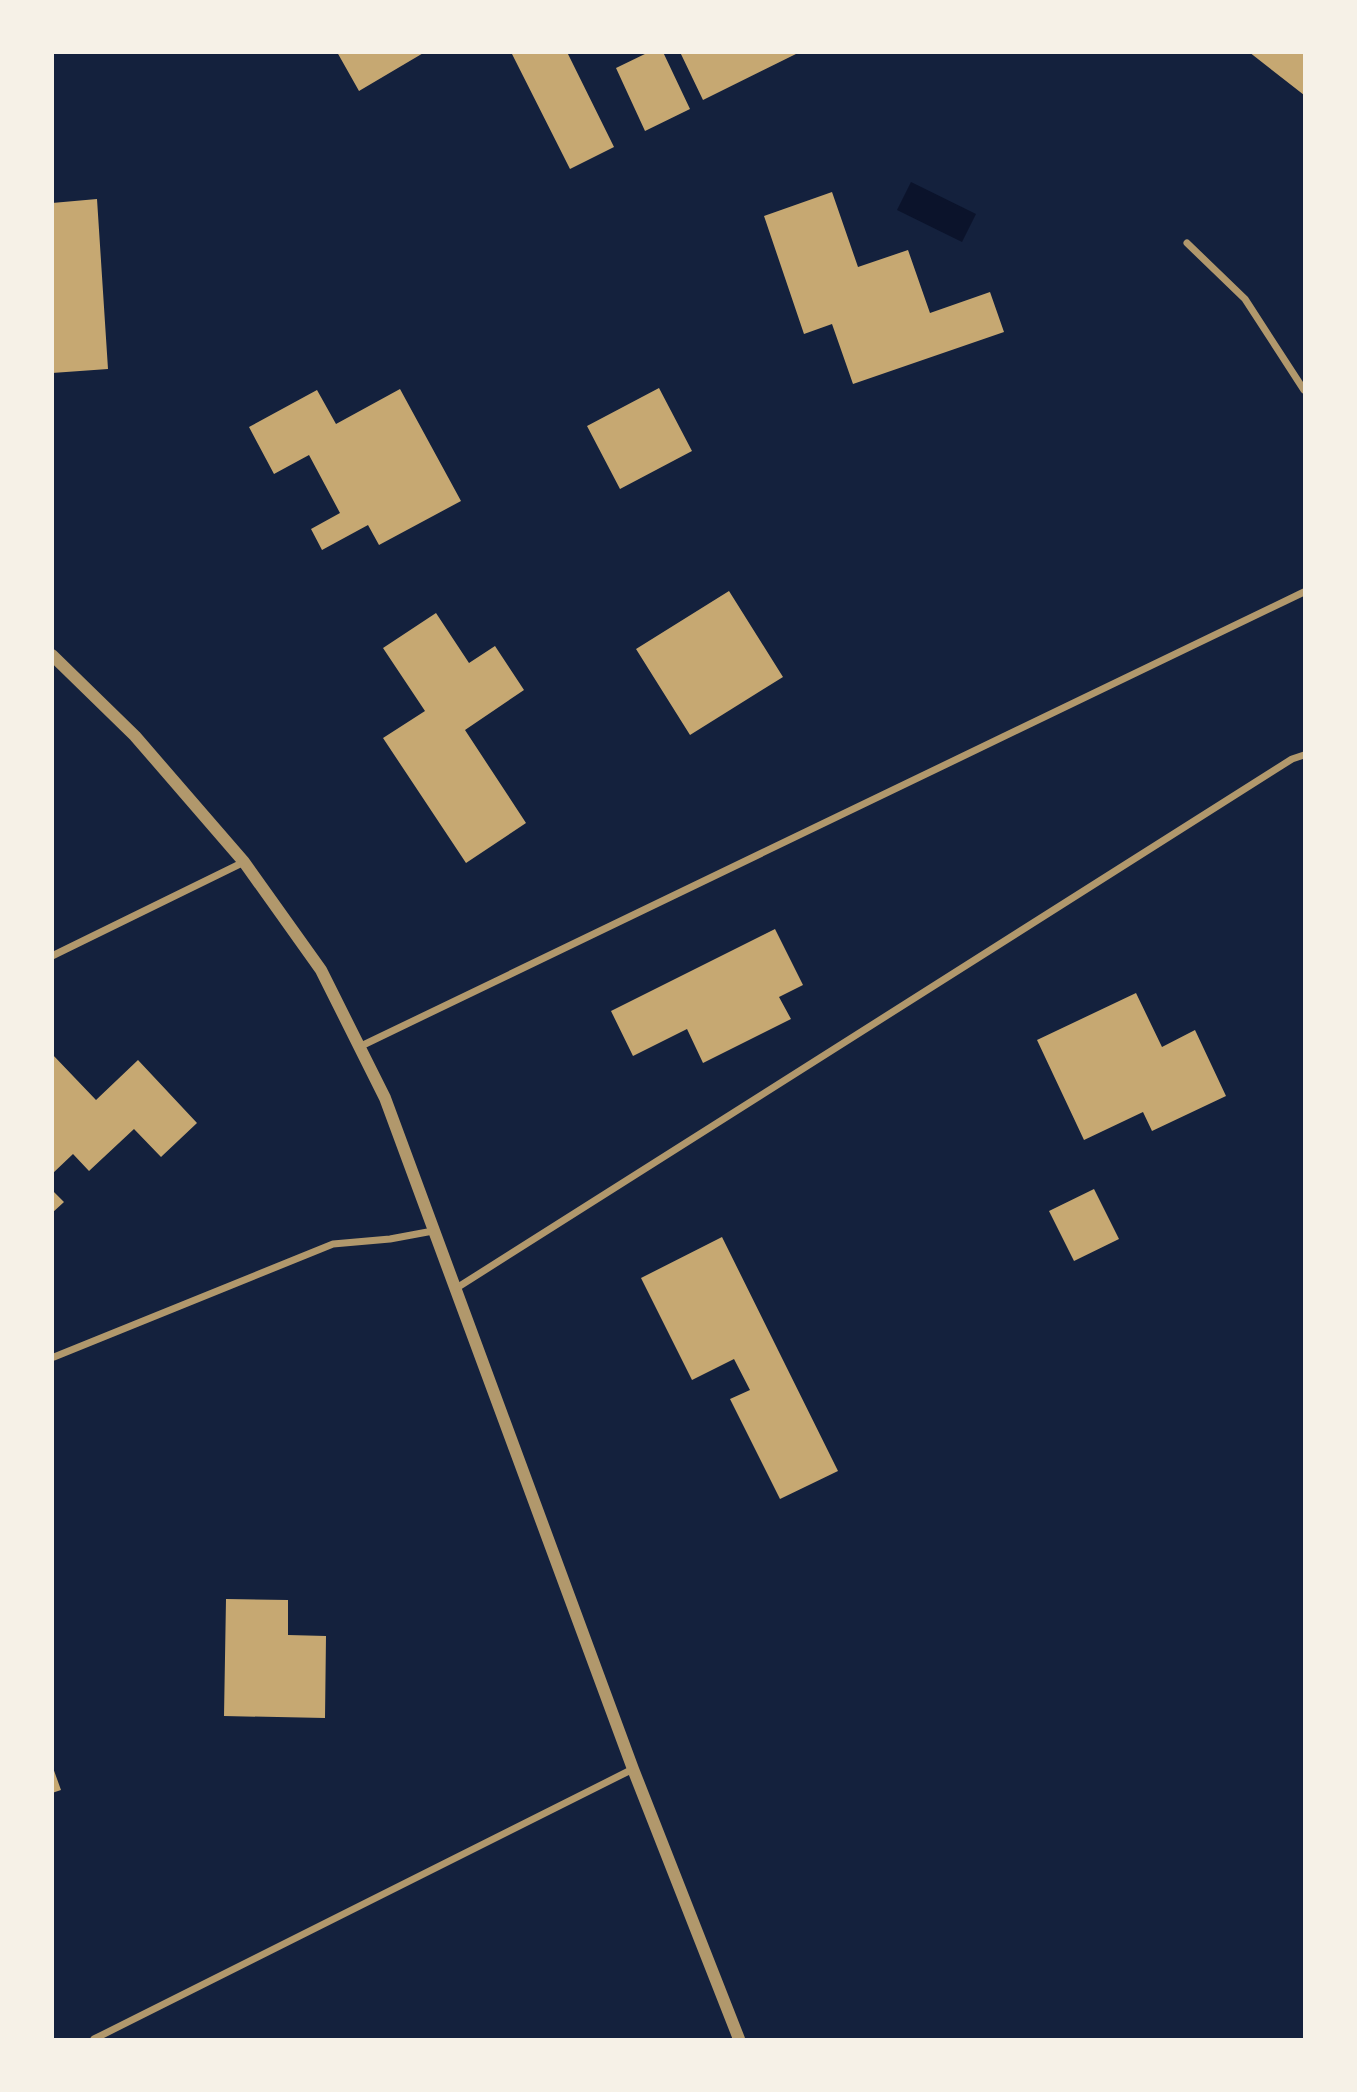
<svg xmlns="http://www.w3.org/2000/svg" width="1357" height="2092" font-family="Georgia,serif">
<style>
.water{fill:#0b132b}
.building{fill:#c6a872}
.lines{fill:none;stroke-linecap:round;stroke-linejoin:round}
.minor{stroke:#b1986c;stroke-width:7}
.tertiary{stroke:#b1986c;stroke-width:12}
</style>
<rect width="100%" height="100%" fill="#14213d"/>
<path class="water" d="M911 182 976 214 962 242 897 210Z"/>
<path class="building" d="M337 52H425L359 91Z
M516 52H567L614 147 570 169 512 54Z
M649 52H663L690 109 645 131 616 68Z
M680 52H800L703 100Z
M1249 52H1304V95Z
M832 192 858 267 908 250 930 313 990 292 1004 332 853 384 832 324 804 334 764 216Z
M97 199 108 369 52 373V203Z
M659 388 692 451 620 489 587 426Z
M400 389 461 501 379 545 368 525 322 550 311 529 340 513 309 455 274 474 249 427 317 390 336 424Z
M729 591 783 677 690 735 636 649Z
M436 613 469 663 495 646 524 690 465 730 526 823 466 863 383 738 425 711 383 648Z
M775 929 803 985 779 997 791 1019 703 1063 687 1029 633 1056 611 1011Z
M1136 993 1162 1047 1195 1030 1226 1096 1152 1131 1143 1112 1084 1140 1037 1040Z
M52 1054 96 1100 138 1060 197 1123 161 1157 134 1129 89 1171 73 1154 52 1174Z
M1094 1189 1119 1239 1074 1261 1049 1211Z
M52 1190 64 1202 52 1213Z
M722 1237 838 1471 780 1499 730 1399 750 1390 734 1359 692 1380 641 1278Z
M226 1599 288 1600V1635L326 1636 325 1718 224 1716Z
M52 1765 61 1790 52 1793Z"/>
<g class="lines">
<path class="minor" d="M1187 243 1245 299 1304 390
M52 956 244 862
M359 1047 1304 592
M455 1289 1292 759 1304 755
M54 1357 333 1244 390 1239 433 1231
M94 2039 633 1769"/>
<path class="tertiary" d="M52 655 135 736 244 862 321 970 385 1098 633 1769 739 2039"/>
</g>
<rect width="1357" height="2092" fill="none" stroke="#f6f1e7" stroke-width="108"/>
</svg>
